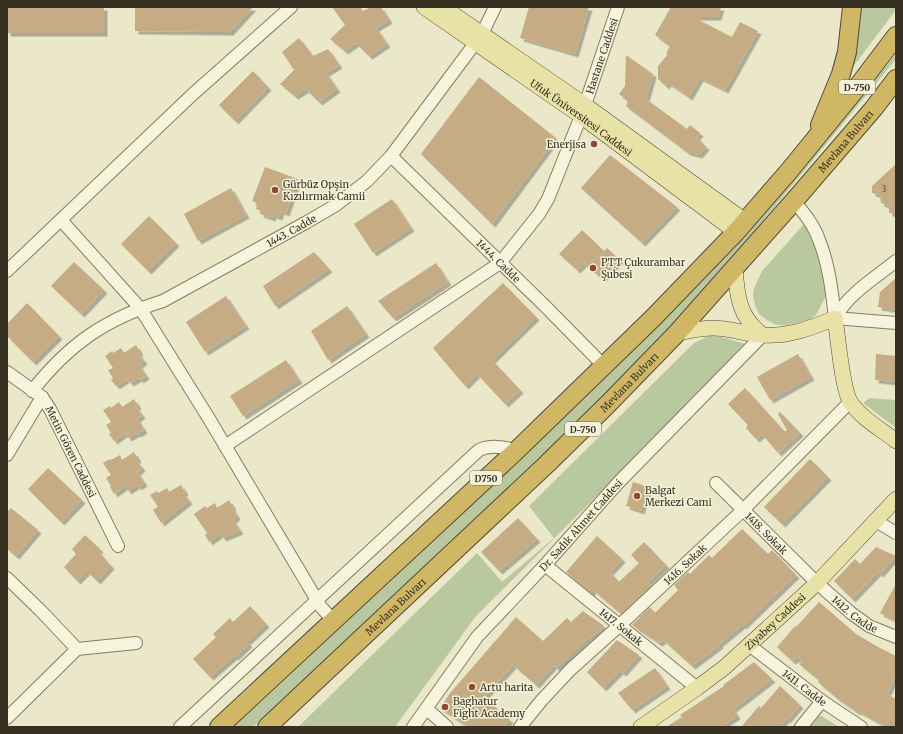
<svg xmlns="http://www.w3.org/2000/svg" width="903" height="734" font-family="Merriweather,serif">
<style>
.green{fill:#bac89f}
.building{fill:#c5ac84;filter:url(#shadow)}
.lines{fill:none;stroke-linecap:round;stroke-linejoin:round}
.minor-casing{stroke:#867c60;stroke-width:14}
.major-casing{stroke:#544a34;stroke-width:16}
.highway-casing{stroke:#544a34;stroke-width:20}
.minor{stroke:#f6f4dd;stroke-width:12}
.major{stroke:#e9e2a7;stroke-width:15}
.highway{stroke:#d0b765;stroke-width:18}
.poi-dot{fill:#8f4836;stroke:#f3f1d9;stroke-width:1.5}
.labels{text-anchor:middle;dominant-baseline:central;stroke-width:3;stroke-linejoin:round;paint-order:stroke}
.number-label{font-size:8px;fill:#5b503a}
.shield{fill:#f3f1d9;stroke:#706b59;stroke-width:1}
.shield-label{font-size:9px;font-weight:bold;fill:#383122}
.street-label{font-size:10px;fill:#383122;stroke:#f3f1d9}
.poi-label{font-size:10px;fill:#383122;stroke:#f3f1d9;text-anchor:start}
</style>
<defs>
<filter id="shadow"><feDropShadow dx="3.5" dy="3.5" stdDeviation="0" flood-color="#0004"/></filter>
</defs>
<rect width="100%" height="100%" fill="#ebe8ca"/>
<path class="green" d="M859 7H896V10L846 76Z
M896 54V59L725 267 621 380 543 457 253 727H231L547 433 662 322 727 253 822 145Z
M804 224H806L818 247 828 292 816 315 810 320 787 325H777L768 321 759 314 755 305 753 296 754 288 762 271Z
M711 335 725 338 749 345 476 616 395 727H298L477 553 502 582 554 538 529 506 694 343Z
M869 398 896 400V428L863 403Z
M820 715 839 727H810Z"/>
<path class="building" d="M7 7H104V33H7Z
M135 7H253L230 32 135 31Z
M332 7H360L363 11 371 7H381L389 20 376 28 387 44 369 56 356 43 345 51 330 39 345 25Z
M529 7H589L575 54 520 38Z
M671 7H721L718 17H693L732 37 740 22 758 31 725 90 700 78 689 97 668 83 666 86 658 79V66L668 54 666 53 670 46 655 35Z
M299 38 313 56 328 49 339 65 326 73 337 89 319 102 306 89 295 96 280 84 294 70 282 52Z
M626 55 653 74 646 99 687 129 690 125 700 133 697 137 706 147 699 155 687 152 626 106 628 101 619 94 625 86Z
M253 71 268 87 235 121 219 105Z
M479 77 556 138 492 224 421 154Z
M610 155 677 207 642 243 581 188Z
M896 164V214L889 213V206L881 203 880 195 872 193V186Z
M265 167 298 179 286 213 281 211 279 217 273 215 272 218 260 214 261 211 256 209 257 203 252 201Z
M231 188 246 215 198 241 184 214Z
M392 199 411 228 373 253 354 224Z
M149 216 176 243 148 271 121 244Z
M582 230 604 251 607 248 620 260 602 279 584 263 577 270 559 254Z
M314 252 329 269 275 306 263 286Z
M74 262 104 290 81 314 51 286Z
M436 263 448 282 393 318 378 301Z
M896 278V310L878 307 880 292Z
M503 283 536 317 492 360 520 390 505 404 477 374 465 386 433 348Z
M226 296 246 326 205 352 186 322Z
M27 303 59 336 33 362 7 336V324Z
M347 306 366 334 328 360 311 331Z
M136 345 140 352 138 353 144 361 139 365 146 376 140 380 139 378 130 383 127 379 116 386 111 380 113 378 108 370 113 368 105 356 112 351 113 353 121 348 124 353Z
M798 354 811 377 770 400 757 377Z
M876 354 896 356V382L875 380Z
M286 360 299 380 243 416 230 396Z
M745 388 785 432 787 430 778 414 780 412 800 433 778 453 762 434 756 439 746 428 748 425 728 404Z
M134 399 138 406 136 407 142 415 137 419 144 430 138 434 137 433 128 438 125 433 114 441 109 434 111 433 106 425 111 422 103 410 110 406 111 408 119 402 122 407Z
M134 452 138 459 136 460 142 468 137 472 144 483 138 487 137 485 128 491 125 486 114 494 110 487 111 486 106 478 111 475 103 463 110 459 111 460 120 455 122 460Z
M810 459 828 477 782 524 764 507Z
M48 468 82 500 61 522 28 489Z
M633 482 649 487 641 511 626 506Z
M181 485 185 492 183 493 189 501 161 523 153 510 158 507 150 495 157 491 158 493 167 488 169 492Z
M229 500 233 507 232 508 237 516 233 520 240 531 223 538 220 534 209 542 205 535 207 533 194 514 205 506 207 508 215 503 217 508Z
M11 508 38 530 16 556 7 549V512Z
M518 518 537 539 499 571 481 552Z
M742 529 768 554 772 550 796 575 743 626 742 625 719 644 720 645 692 666 663 640 659 643 632 625 650 607 655 613 678 590 674 585 688 572 690 574 709 555 712 558Z
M85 535 100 549 98 551 111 566 97 581 87 571 77 581 64 567 76 554 72 549Z
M597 536 622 559 610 572 619 582 639 563 631 555 644 542 666 565 648 582 651 585 621 614 593 590 591 593 566 572Z
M876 547 896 556 880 574 878 572 852 599 834 581 855 559 860 564Z
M896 584V621L880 613Z
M819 602 856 634 880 648 896 656V675L887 694 896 699V727H887L858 711 857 712 838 699 818 682 819 680 799 664 802 661 799 657 792 661 777 647 795 626 796 627Z
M250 606 266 624 247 642 249 644 235 657 234 656 210 677 193 659 216 637 213 634 230 618 233 622Z
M583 611 604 626 590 638 589 637 556 668 554 665 536 685 513 665 484 697 510 720 503 727H468L440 708 451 692 516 617 543 641 567 618 571 622Z
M617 640 639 655 623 673 620 671 603 688 587 672Z
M754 662 772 679 733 709 737 716 720 727H666L682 717 680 715 724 686 723 685Z
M655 668 667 686 632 710 618 693Z
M780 686 800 705 787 720 786 719 779 727H741L759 706 761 708Z"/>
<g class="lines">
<g class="minor-casing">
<g id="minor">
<path id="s1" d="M585 105 618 7"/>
<path id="s2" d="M391 156 545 306 604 366"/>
<path d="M794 201C804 213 814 225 819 240 829 264 832 292 835 318"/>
<path d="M61 220 140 308 208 417 321 607 333 620"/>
<path d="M7 271 193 94 291 7"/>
<path d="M835 318C848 294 875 278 896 261"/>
<path d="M835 318 896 323"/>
<path id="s3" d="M7 372 42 397 50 409 118 546"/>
<path id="s4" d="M32 391C69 344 105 319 163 301L307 222 336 205 367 181 391 156 482 34 495 7"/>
<path d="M225 446 500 263 539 214 548 199 581 116"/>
<path d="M7 455 42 397"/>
<path id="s5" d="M716 483 817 583 851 613 869 626 896 637"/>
<path d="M876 521 896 533"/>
<path id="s6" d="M545 565 697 688"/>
<path d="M7 578 41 611 77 649 7 718"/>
<path id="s7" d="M749 645 822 701 861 727"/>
<path d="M77 649 136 643"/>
<path d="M427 709 447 727"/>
<path d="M180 727 479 450C492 444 504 448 517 450"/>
<path id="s8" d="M413 727 477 637 545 565 618 483 763 335"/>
<path id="s9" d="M520 727 541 701 570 670 620 625 743 510 850 402"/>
<path d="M801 727 822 701"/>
</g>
</g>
<g class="major-casing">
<g id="major">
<path id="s10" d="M424 7 581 116 736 232"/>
<path d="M443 7 585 105 745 221"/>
<path d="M735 268C737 296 739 318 763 335"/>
<path d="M677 333C689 331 701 328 713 328 730 328 745 334 762 335 787 337 812 328 835 318 838 336 842 390 851 403 862 419 881 429 896 441"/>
<path id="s11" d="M641 727 697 688 725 667 817 583 896 499"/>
</g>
</g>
<g class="highway-casing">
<g id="highway">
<path d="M820 125 841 74 847 52 852 7"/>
<path d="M219 727 517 450 654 317 736 232 789 171 855 90 896 36"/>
<path id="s12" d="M267 727 547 464 608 404 677 333 794 201 874 108 896 79"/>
</g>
</g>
<use href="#minor" class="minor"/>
<use href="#major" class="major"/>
<use href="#highway" class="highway"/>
</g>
<g class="poi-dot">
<circle cx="594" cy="144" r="4"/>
<circle cx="275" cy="190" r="4"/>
<circle cx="593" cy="268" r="4"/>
<circle cx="637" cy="496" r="4"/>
<circle cx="472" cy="687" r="4"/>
<circle cx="445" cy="707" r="4"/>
</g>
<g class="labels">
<g class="number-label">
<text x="884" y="189">3</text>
</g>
<g class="shield">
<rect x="839" y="80" width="36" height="14" rx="3"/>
<rect x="565" y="422" width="36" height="14" rx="3"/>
<rect x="470" y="471" width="32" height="14" rx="3"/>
</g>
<g class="shield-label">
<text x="857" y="87">D-750</text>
<text x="583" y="429">D-750</text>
<text x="486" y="478">D750</text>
</g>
<g class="street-label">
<text stroke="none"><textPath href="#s1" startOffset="52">Hastane Caddesi</textPath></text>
<text stroke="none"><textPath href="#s10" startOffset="192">Ufuk Üniversitesi Caddesi</textPath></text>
<text stroke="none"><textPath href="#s12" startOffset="824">Mevlana Bulvarı</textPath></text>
<text stroke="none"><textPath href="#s4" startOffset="308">1443. Cadde</textPath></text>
<text stroke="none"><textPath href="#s2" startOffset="150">1444. Cadde</textPath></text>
<text stroke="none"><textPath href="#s12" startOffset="500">Mevlana Bulvarı</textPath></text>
<text stroke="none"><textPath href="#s3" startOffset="105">Metin Gören Caddesi</textPath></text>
<text stroke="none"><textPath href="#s8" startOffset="263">Dr. Sadık Ahmet Caddesi</textPath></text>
<text stroke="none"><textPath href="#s5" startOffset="71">1418. Sokak</textPath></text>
<text stroke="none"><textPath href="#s9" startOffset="232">1416. Sokak</textPath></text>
<text stroke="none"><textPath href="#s12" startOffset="176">Mevlana Bulvarı</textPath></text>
<text stroke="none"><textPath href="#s5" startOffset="191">1412. Cadde</textPath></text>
<text stroke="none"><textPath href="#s11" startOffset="171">Ziyabey Caddesi</textPath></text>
<text stroke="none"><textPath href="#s6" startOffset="98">1417. Sokak</textPath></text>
<text stroke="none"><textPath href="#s7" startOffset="70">1411. Cadde</textPath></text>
</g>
<g class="poi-label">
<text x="586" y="144" text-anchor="end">Enerjisa</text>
<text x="283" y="184">Gürbüz Opşin<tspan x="283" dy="12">Kızılırmak Camii</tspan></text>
<text x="601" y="262">PTT Çukurambar<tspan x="601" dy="12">Şubesi</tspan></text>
<text x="645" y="490">Balgat<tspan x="645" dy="12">Merkezi Cami</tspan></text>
<text x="480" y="687">Artu harita</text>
<text x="453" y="701">Baghatur<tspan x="453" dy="12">Fight Academy</tspan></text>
</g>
</g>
<rect width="903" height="734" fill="none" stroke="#383122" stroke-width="16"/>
</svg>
